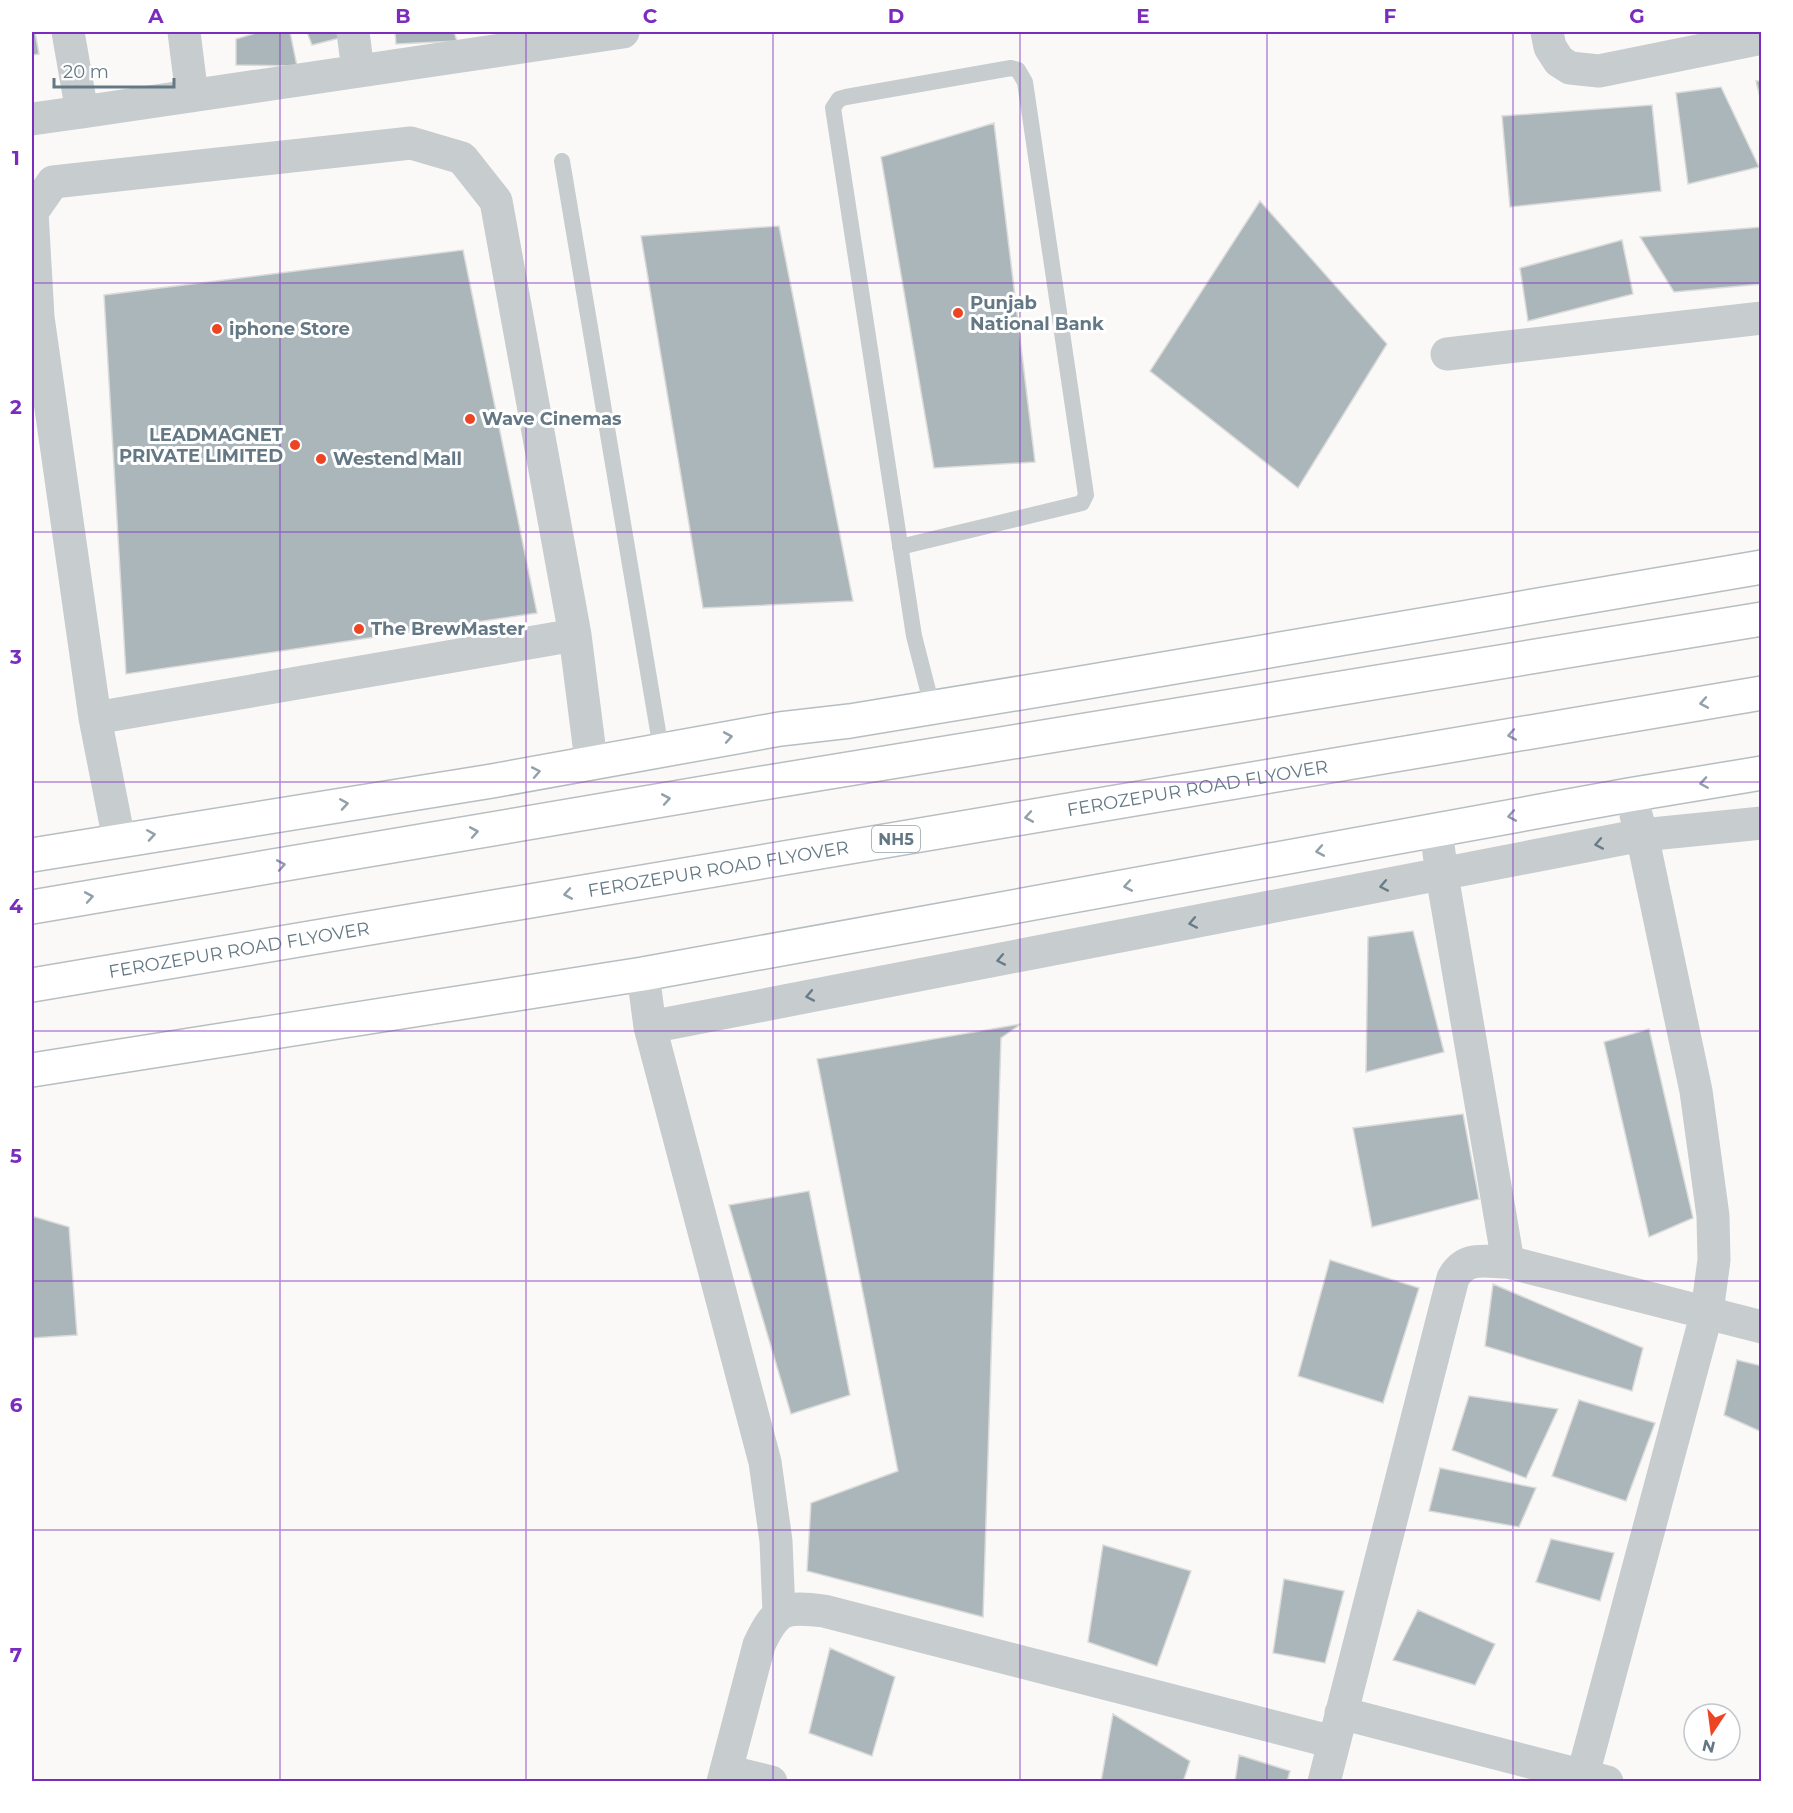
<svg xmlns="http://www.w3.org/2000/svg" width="1793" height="1813" font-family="Montserrat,sans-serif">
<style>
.building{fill:#abb6bb;stroke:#dbdbd9;stroke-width:1.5}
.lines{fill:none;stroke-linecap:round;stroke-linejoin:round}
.secondary-casing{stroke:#b7bec2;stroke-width:36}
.highway-casing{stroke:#b9bec0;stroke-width:36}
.lane{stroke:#c7cccf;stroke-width:16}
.street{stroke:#c7cccf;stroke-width:33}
.secondary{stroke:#fff;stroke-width:33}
.highway{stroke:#fff;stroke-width:33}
.oneway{stroke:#92a0a9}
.oneway2{stroke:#687c88}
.grid{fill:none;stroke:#7b2cbf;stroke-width:1.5;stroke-opacity:0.55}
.poi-dot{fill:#ed4524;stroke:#fff;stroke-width:2}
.labels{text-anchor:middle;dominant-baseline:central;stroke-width:6;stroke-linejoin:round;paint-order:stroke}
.shield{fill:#fff;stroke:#92a0a9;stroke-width:1.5}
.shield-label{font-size:16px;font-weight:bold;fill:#637884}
.poi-label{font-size:18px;font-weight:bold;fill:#637884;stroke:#fff;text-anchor:start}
.street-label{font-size:18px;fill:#637884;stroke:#fff}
.neatline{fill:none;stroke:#7b2cbf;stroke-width:2}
.grid-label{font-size:20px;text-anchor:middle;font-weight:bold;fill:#7b2cbf}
</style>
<rect width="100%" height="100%" fill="#faf9f7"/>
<path class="building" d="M32 32H35L39 54 32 55Z
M259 32H290L297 66 236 65V39Z
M307 32H339L340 38 312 45Z
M395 32H454L457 41 396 44Z
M1756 81H1762V105Z
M1721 87 1759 167 1688 184 1676 93Z
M1652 105 1661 191 1510 207 1502 116Z
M994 123 1035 462 934 468 881 157Z
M1260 201 1387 344 1298 488 1150 371Z
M779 226 853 601 703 608 641 236Z
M1762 227V284L1674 292 1640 237Z
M1622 240 1633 294 1528 321 1520 268Z
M463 250 537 613 126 674 104 295Z
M1413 931 1444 1052 1366 1072 1368 937Z
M1021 1024 1001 1038 983 1617 807 1571 811 1503 898 1471 817 1059Z
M1649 1029 1693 1218 1649 1237 1604 1042Z
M1463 1114 1479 1199 1372 1227 1353 1128Z
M809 1191 850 1395 791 1414 729 1205Z
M32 1216 69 1227 77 1335 32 1338Z
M1330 1260 1419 1288 1383 1403 1298 1376Z
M1493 1284 1643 1348 1632 1391 1485 1346Z
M1737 1360 1762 1366V1432L1724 1415Z
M1469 1396 1558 1409 1526 1478 1452 1450Z
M1579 1400 1655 1423 1626 1501 1552 1476Z
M1440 1468 1536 1488 1519 1527 1429 1511Z
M1551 1539 1614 1553 1600 1601 1536 1582Z
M1103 1545 1191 1571 1157 1666 1088 1642Z
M1284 1579 1344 1591 1325 1663 1273 1653Z
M1418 1610 1495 1644 1475 1685 1393 1660Z
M830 1648 895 1677 872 1756 809 1733Z
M1113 1714 1190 1761 1183 1782H1101Z
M1239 1755 1290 1771 1287 1782H1235Z"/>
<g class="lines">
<g class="secondary-casing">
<path id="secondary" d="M32 855 492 781 780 729 850 721 1081 683 1762 567
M32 1070 643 974 1629 795 1762 773"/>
</g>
<g class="highway-casing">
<g id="highway">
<path d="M32 907 769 782 1762 619"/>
<path id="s1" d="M32 985 1762 693"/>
</g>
</g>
<path class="lane" d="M562 161 661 749
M900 547 1082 503 1086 495 1025 82 1018 70 1011 68 846 97 839 99 833 108 914 636 932 706"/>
<path class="street" d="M184 32 192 96
M353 32 358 71
M1547 32 1550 47 1559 61 1570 68 1599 71 1762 38
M82 112 623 32
M32 119 82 112 68 32
M32 212 53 182 411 143 462 158 496 201 575 635 591 761
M32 212 38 317 95 718 119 840
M1447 354 1762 318
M95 718 575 635
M1436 830 1442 875 1508 1262
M643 974 650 1027 765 1462 776 1541 779 1613
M650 1027 1642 835 1762 823
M1341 1713 1607 1782
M726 1771 771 1782
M723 1782 759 1645C776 1608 785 1606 824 1611L1333 1742
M1324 1782 1453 1278C1466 1255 1485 1262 1508 1262L1762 1327
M1581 1782 1707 1312 1714 1260 1713 1216 1696 1091 1642 835 1636 815"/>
<use href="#secondary" class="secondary"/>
<use href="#highway" class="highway"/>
</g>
<defs><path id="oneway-chevron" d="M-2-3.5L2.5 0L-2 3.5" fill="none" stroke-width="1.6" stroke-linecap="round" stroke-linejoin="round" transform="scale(1.5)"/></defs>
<g class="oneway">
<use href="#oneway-chevron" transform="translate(1704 703) rotate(170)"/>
<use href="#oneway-chevron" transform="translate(1512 735) rotate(170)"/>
<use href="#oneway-chevron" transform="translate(728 737) rotate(-10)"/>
<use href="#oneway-chevron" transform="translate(536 772) rotate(-11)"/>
<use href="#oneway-chevron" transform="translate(1704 783) rotate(171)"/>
<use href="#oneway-chevron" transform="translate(666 799) rotate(-10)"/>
<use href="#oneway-chevron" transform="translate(344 804) rotate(-9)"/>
<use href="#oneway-chevron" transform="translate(1512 816) rotate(170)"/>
<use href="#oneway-chevron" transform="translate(1029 817) rotate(170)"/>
<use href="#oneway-chevron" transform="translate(474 832) rotate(-10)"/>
<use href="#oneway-chevron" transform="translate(151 835) rotate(-9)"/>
<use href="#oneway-chevron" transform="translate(1320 851) rotate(170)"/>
<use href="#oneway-chevron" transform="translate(281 865) rotate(-10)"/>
<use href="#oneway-chevron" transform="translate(1128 886) rotate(170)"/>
<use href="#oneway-chevron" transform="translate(568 894) rotate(170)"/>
<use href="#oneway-chevron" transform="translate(89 897) rotate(-10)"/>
</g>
<g class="oneway2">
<use href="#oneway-chevron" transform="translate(1599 844) rotate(169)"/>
<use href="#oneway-chevron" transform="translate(1384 886) rotate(169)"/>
<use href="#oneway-chevron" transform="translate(1193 923) rotate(169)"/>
<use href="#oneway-chevron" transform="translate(1001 960) rotate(169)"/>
<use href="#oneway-chevron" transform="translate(810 996) rotate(169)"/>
</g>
<path class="grid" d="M280 32V1782M526 32V1782M773 32V1782M1020 32V1782M1267 32V1782M1513 32V1782M32 283H1762M32 532H1762M32 782H1762M32 1031H1762M32 1281H1762M32 1530H1762"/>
<g class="poi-dot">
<circle cx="958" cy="313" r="6"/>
<circle cx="217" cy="329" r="6"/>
<circle cx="470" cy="419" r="6"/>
<circle cx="295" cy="445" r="6"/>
<circle cx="321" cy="459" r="6"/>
<circle cx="359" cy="629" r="6"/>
</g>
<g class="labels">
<rect class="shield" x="872" y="826" width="48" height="26" rx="4.5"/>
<g class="shield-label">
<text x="896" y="839">NH5</text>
</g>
<g class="poi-label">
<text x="970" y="303">Punjab<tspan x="970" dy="21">National Bank</tspan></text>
<text x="229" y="329">iphone Store</text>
<text x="482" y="419">Wave Cinemas</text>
<text x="283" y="435" text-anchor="end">LEADMAGNET<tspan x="283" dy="21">PRIVATE LIMITED</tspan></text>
<text x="333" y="459">Westend Mall</text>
<text x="371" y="629">The BrewMaster</text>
</g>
<g class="street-label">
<text stroke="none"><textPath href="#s1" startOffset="1182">FEROZEPUR ROAD FLYOVER</textPath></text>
<text stroke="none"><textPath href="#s1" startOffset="696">FEROZEPUR ROAD FLYOVER</textPath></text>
<text stroke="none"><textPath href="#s1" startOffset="210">FEROZEPUR ROAD FLYOVER</textPath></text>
</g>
</g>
<rect width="1793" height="1813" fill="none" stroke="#ffffff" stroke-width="66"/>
<g transform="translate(1712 1732) rotate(193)"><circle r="28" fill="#ffffff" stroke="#c1c9ce" stroke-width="1.5"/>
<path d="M0-4.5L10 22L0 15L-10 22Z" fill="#ed4524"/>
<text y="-9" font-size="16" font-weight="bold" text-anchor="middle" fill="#637884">N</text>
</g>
<path d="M54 78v9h120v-9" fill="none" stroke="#637884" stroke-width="3"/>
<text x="63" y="78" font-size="18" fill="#637884" stroke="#ffffff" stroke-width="4.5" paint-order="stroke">20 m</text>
<rect x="33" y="33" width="1727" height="1747" class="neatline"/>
<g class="grid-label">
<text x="156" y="23">A</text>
<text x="403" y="23">B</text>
<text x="650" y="23">C</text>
<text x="896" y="23">D</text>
<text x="1143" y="23">E</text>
<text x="1390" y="23">F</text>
<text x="1637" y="23">G</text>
<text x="16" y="165">1</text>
<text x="16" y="414">2</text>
<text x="16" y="664">3</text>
<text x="16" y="913">4</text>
<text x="16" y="1163">5</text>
<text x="16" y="1412">6</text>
<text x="16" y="1662">7</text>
</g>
</svg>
